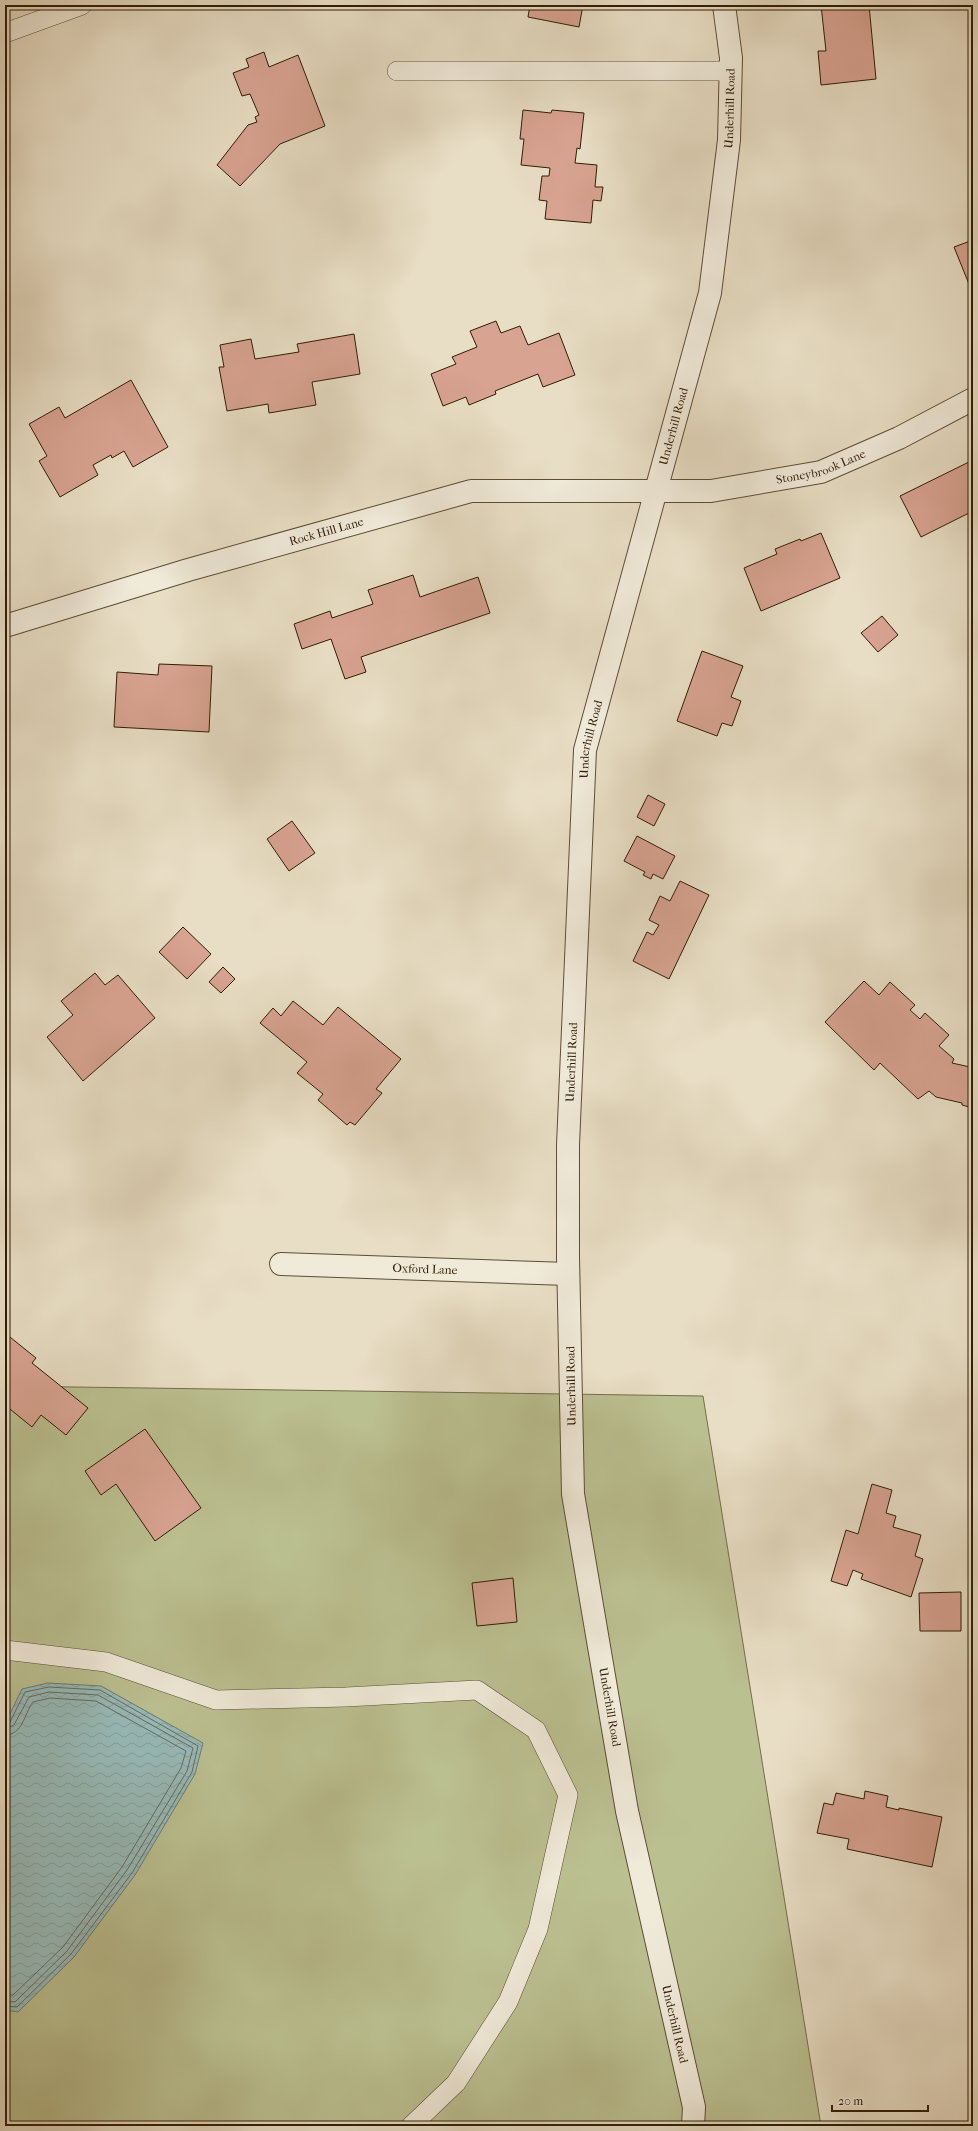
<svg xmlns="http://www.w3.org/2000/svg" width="978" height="2131" font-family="'IM FELL French Canon',serif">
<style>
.green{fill:#bbc091;stroke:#756e4b}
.water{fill:url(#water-waves);stroke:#6e7c71}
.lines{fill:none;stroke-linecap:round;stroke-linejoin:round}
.shore{stroke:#646c5f;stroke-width:1}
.building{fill:#d8a391;stroke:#2f1d05}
.service-casing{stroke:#5d4d35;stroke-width:20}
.minor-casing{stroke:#5d4d35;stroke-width:24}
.tertiary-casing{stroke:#5d4d35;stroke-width:24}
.service{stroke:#f0ead9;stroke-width:19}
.minor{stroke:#f0ead9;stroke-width:22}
.tertiary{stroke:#f0ead9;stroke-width:22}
.labels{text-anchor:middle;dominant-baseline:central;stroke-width:3.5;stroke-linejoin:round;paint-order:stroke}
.street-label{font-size:12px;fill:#2f1d05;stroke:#f0ead9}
</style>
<defs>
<pattern id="water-waves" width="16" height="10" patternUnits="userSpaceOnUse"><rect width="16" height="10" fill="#98bbb9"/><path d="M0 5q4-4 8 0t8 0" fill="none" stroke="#83a09e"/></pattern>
</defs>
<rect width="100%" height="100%" fill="#e8dec5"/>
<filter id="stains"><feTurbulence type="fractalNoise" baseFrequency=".005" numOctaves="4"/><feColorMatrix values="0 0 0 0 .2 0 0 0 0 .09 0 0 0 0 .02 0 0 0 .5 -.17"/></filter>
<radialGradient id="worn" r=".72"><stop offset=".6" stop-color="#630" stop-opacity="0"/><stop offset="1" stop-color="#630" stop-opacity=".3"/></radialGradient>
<path class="green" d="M5 1386 703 1396 821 2126H5Z"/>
<path class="water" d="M48 1683 101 1686 203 1743 195 1774 135 1875 74 1957 18 2012 5 2010V1724L22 1689Z"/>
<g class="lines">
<path class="shore" d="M5 1724 10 1722 25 1692 49 1687 100 1690 198 1746 192 1772 132 1873 71 1954 17 2007 5 2006
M5 1729 14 1725 29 1697 49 1692 98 1695 193 1748 187 1771 127 1870 67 1951 15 2002 5 2001
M5 1735C23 1735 24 1714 33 1702L50 1698 96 1701 186 1751 181 1768 122 1867 63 1947 13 1995H5"/>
</g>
<path class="building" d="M530 5H583L579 27 528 17Z
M821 5H869L876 79 821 85 818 51H826Z
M264 52 269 67 298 55 325 126 280 144 240 186 217 165 248 125 257 122 255 117 259 115 250 94 242 96 233 73 249 67 246 59Z
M523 110 551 113 552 110 584 113 580 149 577 148 575 163 597 165 595 187H603L601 201 593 200 591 223 545 219 547 201 539 200 542 176H549L550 168 521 165 524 139H520Z
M973 240V289H971L954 247Z
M496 321 501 333 520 326 528 345 559 333 575 375 543 387 538 374 495 391 496 394 469 405 466 397 443 406 431 374 456 364 452 357 477 347 470 331Z
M354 334 360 374 312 382 316 405 269 413 268 404 227 411 219 367H224L220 345 251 339 255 359 299 352 297 344Z
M131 380 168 447 133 467 124 451 112 458 111 455 93 465 98 475 60 497 39 461 47 456 29 424 59 407 65 418Z
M973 460V511L921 537 900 496Z
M821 533 840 578 761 611 744 568 777 554 775 549 800 539 801 541Z
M413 575 420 597 478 577 490 613 361 657 366 672 345 679 331 639 302 649 294 624 330 611 332 618 373 604 368 590Z
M882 616 898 635 878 652 861 633Z
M702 651 743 666 731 697 741 701 732 726 722 723 717 736 677 721Z
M159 664 212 666 209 732 114 727 117 672 158 675Z
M648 795 665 804 654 826 637 817Z
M292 821 315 853 289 871 267 839Z
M637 836 675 856 663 879 653 874 651 879 643 875 645 872 624 861Z
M680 881 709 895 669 979 633 961 647 932 653 935 659 925 649 920 660 896 670 901Z
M183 927 211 954 187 979 159 952Z
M223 967 235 979 221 993 209 982Z
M95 973 105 985 118 975 155 1018 83 1081 47 1037 73 1015 61 1001Z
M864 981 879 995 890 982 915 1005 910 1010 920 1019 925 1013 949 1035 939 1046 954 1059 952 1063 970 1067 971 1065H973V1108L962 1105V1103L936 1097 929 1091 918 1099 880 1063 874 1070 825 1022Z
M293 1001 323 1025 338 1007 401 1059 376 1089 382 1093 355 1125 350 1122 347 1125 318 1100 323 1094 297 1073 307 1062 260 1023 273 1008 281 1016Z
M5 1333 36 1358 32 1363 88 1408 66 1435 41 1415 32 1427 5 1405Z
M145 1429 201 1508 155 1541 116 1484 101 1495 85 1471Z
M872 1484 892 1490 886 1513 896 1516 893 1527 921 1535 915 1556 923 1559 911 1597 861 1579 863 1574 853 1570 847 1586 831 1581 846 1530 858 1534Z
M513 1578 517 1622 477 1626 472 1583Z
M961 1592V1631H920L919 1593Z
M865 1791 888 1796 886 1807 899 1810V1808L942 1817 932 1867 847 1849 849 1839 817 1833 824 1803 833 1805 836 1793 864 1799Z"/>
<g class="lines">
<g class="service-casing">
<path id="service" d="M5 33 82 5
M397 71H731
M5 1650 106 1662 216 1700 346 1697 477 1690 536 1730 568 1795 538 1929 508 2002 456 2083 411 2126"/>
</g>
<g class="minor-casing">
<g id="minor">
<path id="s1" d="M5 626 188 570 471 491H711L821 472 899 438 973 399"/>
<path id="s2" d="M281 1264 568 1274"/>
</g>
</g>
<g class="tertiary-casing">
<g id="tertiary">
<path id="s3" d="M693 2126 694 2107 627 1811 573 1494 568 1257V1145L585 750 710 293 729 140 731 58 724 5"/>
</g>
</g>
<use href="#service" class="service"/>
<use href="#minor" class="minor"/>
<use href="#tertiary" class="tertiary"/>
</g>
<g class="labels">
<g class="street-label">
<text stroke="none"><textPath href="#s3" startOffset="2048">Underhill Road</textPath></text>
<text stroke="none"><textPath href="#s3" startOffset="1724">Underhill Road</textPath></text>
<text stroke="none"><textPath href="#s1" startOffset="838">Stoneybrook Lane</textPath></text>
<text stroke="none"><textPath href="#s1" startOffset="335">Rock Hill Lane</textPath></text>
<text stroke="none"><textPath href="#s3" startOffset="1400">Underhill Road</textPath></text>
<text stroke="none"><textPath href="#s3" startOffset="1076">Underhill Road</textPath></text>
<text stroke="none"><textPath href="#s2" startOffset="144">Oxford Lane</textPath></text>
<text transform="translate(571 1386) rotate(-91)">Underhill Road</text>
<text transform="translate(610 1707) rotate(80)">Underhill Road</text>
<text transform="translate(675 2024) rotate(77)">Underhill Road</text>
</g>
</g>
<rect width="978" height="2131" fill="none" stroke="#e8dec5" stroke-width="20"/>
<rect x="6" y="6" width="966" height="2119" fill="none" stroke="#2f1d05" stroke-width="2"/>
<rect x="10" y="10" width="958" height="2111" fill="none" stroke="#2f1d05"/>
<path d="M832 2105v6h96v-6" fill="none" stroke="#2f1d05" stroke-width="2"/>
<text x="838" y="2105" font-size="12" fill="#2f1d05" stroke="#f0ead9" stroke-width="3" paint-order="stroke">20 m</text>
<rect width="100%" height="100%" filter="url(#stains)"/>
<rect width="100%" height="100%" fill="url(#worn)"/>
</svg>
